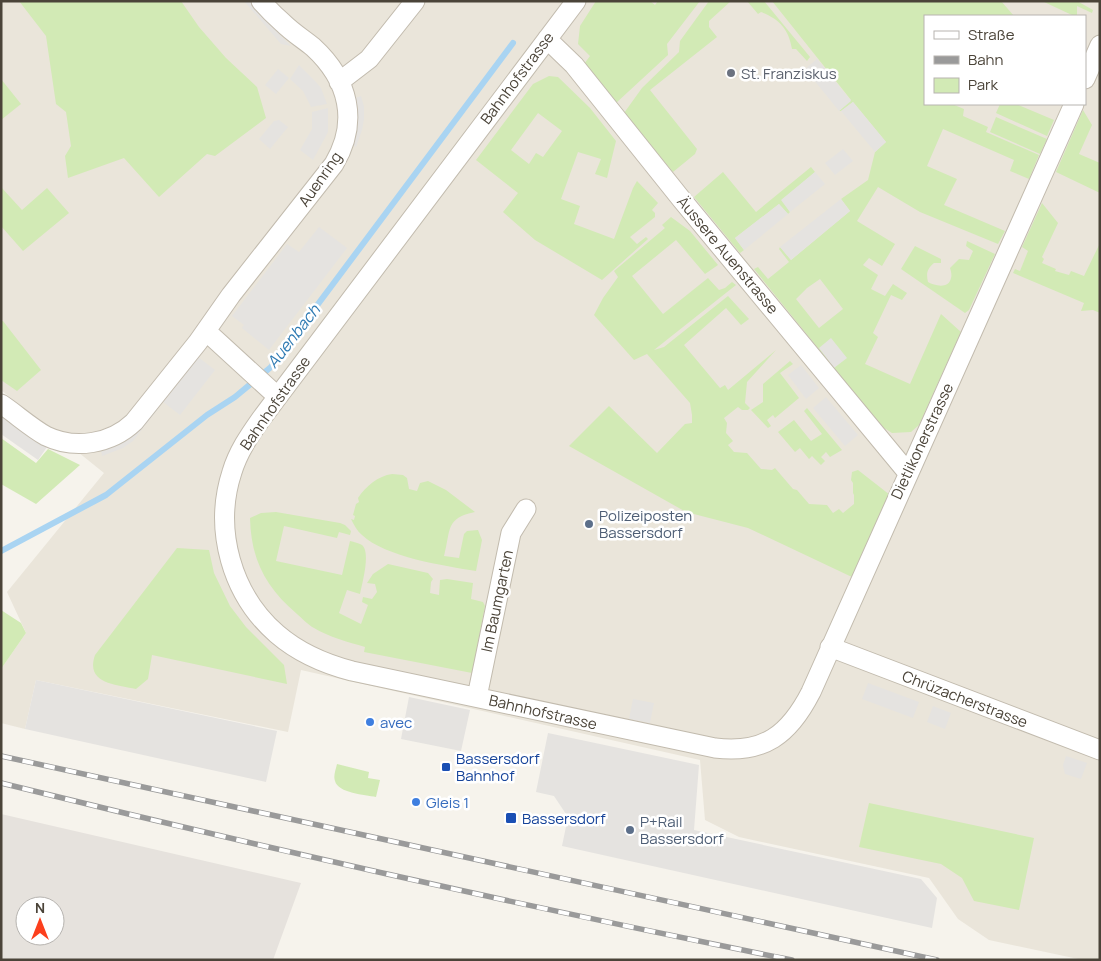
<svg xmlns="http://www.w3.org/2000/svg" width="1101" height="961" font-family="Manrope,sans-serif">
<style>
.residential{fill:#eae5da;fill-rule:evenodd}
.industrial{fill:#e6e2dd;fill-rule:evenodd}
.green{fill:#d2eab5;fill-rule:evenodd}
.parking{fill:#e5e3e0}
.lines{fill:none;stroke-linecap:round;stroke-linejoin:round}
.stream{stroke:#a9d4f2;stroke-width:6}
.minor-casing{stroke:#c2bbae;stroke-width:21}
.minor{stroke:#fff;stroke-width:19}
.rail-casing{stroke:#9a9a9a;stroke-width:5.5}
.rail{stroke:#fff;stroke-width:4;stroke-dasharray:11;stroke-linecap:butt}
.worship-dot{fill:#6b7280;stroke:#fff;stroke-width:2}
.service-dot{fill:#5c6f8a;stroke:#fff;stroke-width:2}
.shop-dot{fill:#3f7fe0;stroke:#fff;stroke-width:2}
.transit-dot{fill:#1a4fb4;stroke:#fff;stroke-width:2}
.labels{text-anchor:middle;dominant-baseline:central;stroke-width:5;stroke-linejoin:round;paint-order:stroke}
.worship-label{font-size:15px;fill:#5b616d;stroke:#fff;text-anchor:start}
.street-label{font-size:15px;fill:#4b4439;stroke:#fff}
.service-label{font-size:15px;fill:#4e5e75;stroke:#fff;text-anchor:start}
.shop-label{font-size:15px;fill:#366cbe;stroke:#fff;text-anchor:start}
.transit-label{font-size:15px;fill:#164399;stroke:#fff;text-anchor:start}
.water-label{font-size:16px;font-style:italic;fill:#2e7ab2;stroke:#fff}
</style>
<rect width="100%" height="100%" fill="#f6f3ec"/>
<path class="residential" d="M1 1H1100V960H1083L989 940 958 919 929 878 739 837 705 820 700 760 301 670 288 732 36 680 25 729 1 723V669L26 633 7 592 104 473 1 390ZM925 16H1085V104H925Z"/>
<path class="industrial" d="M1 814 301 883 273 960H1ZM25 906H55V936H25Z"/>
<path class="green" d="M19 1H181L199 27 226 58 257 87 266 118 215 156 207 154 159 197 124 158 68 178 65 156 71 146 66 112 56 104 46 36Z
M596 1H650L655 5 658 1H700L667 44 668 55 615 104 584 64 590 56 578 44 580 26Z
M709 1H731L709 21V27L717 37 650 90 697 149 695 154 673 172 624 113 642 88 679 52 680 41Z
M747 1H764L810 57 807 61 796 49H792C789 30 780 19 761 12L758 14Z
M772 1H1001L1014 16H925V104H952L964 109 963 116 988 127 986 132 1039 155 1029 179 1010 171 1014 160 943 129 927 166 957 179 944 205 1005 231 998 244 920 212 878 187 857 221 895 244 882 266 869 258 863 265 878 275 871 289 885 296 893 284 907 293 902 300 891 295 873 333 878 337 865 364 910 384 941 314 961 332 919 425 911 432 892 433 881 426 754 269 758 267 768 279 789 262 779 249 780 247 791 260 850 211 841 199 868 180 875 152 886 142 853 102 841 111H839L851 100ZM820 279 843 309 819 328 796 299 807 288Z
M1042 1H1077L1093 10 1092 13 1077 6V16H1074Z
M549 76 558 77 590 108 616 141 607 178 595 174 601 159 578 152 561 199 580 206 574 224 614 239 633 188 637 181 658 203 652 210 655 213V217L630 237 637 244 646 237 648 239 602 280 535 240 503 212 518 193 476 160 533 84ZM538 113 562 131 543 157 536 153 529 164 511 150Z
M1 79 21 104 1 120Z
M1000 104H1016L1054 120 1047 136 996 113Z
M1083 110 1092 125 1079 154 1100 163V193L1056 172Z
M996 117 1047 139 1040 154 990 132Z
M811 167 815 172 782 200 790 212 788 214 779 204 735 238 744 250 740 253 694 197 723 172 756 212Z
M1 187 22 210 47 188 69 213 23 251 1 226Z
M1042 203 1058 223 1042 257 1044 259 1042 263 1056 269 1055 271 1069 275 1071 271 1084 276 1100 243V313L1093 310 1081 311 1084 303 1013 273 1015 269 1020 271 1028 251 1022 247Z
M671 217 690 231 718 265 705 274 676 240 632 276 663 314 708 278 719 290 725 288 732 282 736 285 654 350 664 347 728 296 749 319 741 325 726 308 684 345 720 388 725 385 728 390 776 350 747 382 745 403 750 408 748 410H742L738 407 724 418 727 423 726 433 733 441 728 445 734 452 747 453 761 469 772 470 775 468 793 489 797 490 809 504 827 505 833 513 839 509 843 513 854 504V495L853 493V483L851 480 852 472 858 470 890 495 854 578 748 528 686 512 569 446 609 406 657 453 685 424 692 423V415L690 403 647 354 634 360 594 315 603 298 618 277 614 271 665 228 662 225Z
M967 241 995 254 969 310 965 313 901 269 915 246 941 259V263H934C927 269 926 273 928 282 935 286 949 289 951 278 952 275 951 271 950 268L959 259 969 260 973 251 966 246Z
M1 321H3L41 370 17 391 1 380Z
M790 361 793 364 780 373 799 398 775 418 773 415 767 420 771 426 768 428 751 410 763 402V384Z
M807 408 842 450 830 457 826 452 821 457 825 461 821 465 812 456 809 459 800 448 795 452 778 432 794 420 811 441 822 434 804 411Z
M1 438 36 463 48 449 80 465 36 504 1 484Z
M392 474 403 475 407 478 409 489 417 491 420 483 428 481 446 490 475 512C445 518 451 530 444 556L459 558 464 534 467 531 478 530 482 540 476 571C445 566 385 557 362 535 357 531 354 525 351 519L354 520 355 516 353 515 356 504 359 502 358 498C366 486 378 476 392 474Z
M276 512 340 523 345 525 351 531 350 535 339 532 337 538 284 526 276 561 342 575 350 541C354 542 359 543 362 545 371 552 362 584 360 594L347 590 339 613 361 624 368 605 362 602 363 597 372 599 377 592 375 584 367 583 373 574 388 564 428 573 433 579 431 582 430 593 439 595 440 580 447 579 473 583 471 599 483 602 485 606 472 673 364 652 365 647C348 642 329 637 314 628 308 625 302 618 297 614 265 587 251 559 250 518L261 513Z
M177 548 209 550 214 573 230 606 246 627 284 665 287 684 152 655 148 679 136 689C116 684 85 684 95 655Z
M1 610 21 623 26 633 1 669Z
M337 764 369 772 368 778 380 780 376 797C365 795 338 793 335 781 333 776 336 769 337 764Z
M869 803 1034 838 1019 910 974 901 962 878 941 864 859 847Z"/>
<path class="parking" d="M244 1H250L263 17 291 46 281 44Z
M817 59 851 101 839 111 805 69Z
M299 65 316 82 321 88 327 104 311 107 303 91 290 79Z
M278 69 289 78 276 94 265 85Z
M361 96 364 107V119L362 130 356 147 351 144 357 128 358 119V108L355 98Z
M853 102 886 142 875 152 841 111Z
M328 108V132L313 160 300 150 312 129V112Z
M279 120 288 127 270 149 259 139 274 121Z
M843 149 853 161 835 175 825 163Z
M815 172 825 184 790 212 781 200Z
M841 199 850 211 791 260 780 247Z
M779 204 788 214 744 250 735 238Z
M319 227 347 248 269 350 242 328 244 325 232 316 287 244 299 252Z
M831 338 847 358 834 368 819 348Z
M198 357 215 370 180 415 163 402Z
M801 365 819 388 806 399 788 375Z
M826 397 858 435 845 446 813 408Z
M154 405 158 409 133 441 123 448 102 456 101 450Z
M1 415 47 447 38 460 1 434Z
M36 680 277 731 266 782 25 729Z
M868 683 919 702 913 718 862 699Z
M409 697 470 710 461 751 401 739Z
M633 699 654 703 650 723 629 719Z
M933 706 951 713 945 729 927 722Z
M548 733 699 765 694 830 921 879 937 898 932 928 562 846 568 817 554 796 536 792Z
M1066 756 1087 763 1081 779 1065 774 1063 765Z"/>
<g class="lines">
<path class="stream" d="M1 551 106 495 207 415 235 397 271 367 513 43"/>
<g class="minor-casing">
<path id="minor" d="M576 1 261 419C249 436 238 452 232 472 213 530 232 595 277 634 299 653 325 664 352 671L715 748C764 754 789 735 811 692L1074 104
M547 39 574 65 682 200 908 473
M1085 79 1100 45
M339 82 369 59 415 1
M206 331 277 396
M1 404C16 414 30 427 46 436 75 450 111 444 134 422L198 342 231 295 334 164C359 122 349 80 313 47 303 39 292 32 283 23 275 16 268 9 261 1
M830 647 1100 750
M477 697 511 533 526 509"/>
</g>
<use href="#minor" class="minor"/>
<g class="rail-casing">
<path id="rail" d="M1 756 937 960
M1 783C264 848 527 907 792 960"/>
</g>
<use href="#rail" class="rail"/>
</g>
<circle class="worship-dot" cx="731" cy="73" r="5"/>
<g class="service-dot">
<circle cx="589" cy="524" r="5"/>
<circle cx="630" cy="830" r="5"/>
</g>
<g class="shop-dot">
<circle cx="370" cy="722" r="5"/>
<circle cx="416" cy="802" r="5"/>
</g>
<g class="transit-dot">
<rect x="441" y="762" width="10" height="10" rx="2.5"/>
<rect x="505" y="812" width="12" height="12" rx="2.5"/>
</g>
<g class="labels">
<g class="worship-label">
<text x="741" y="73">St. Franziskus</text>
</g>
<g class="street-label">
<text transform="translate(517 78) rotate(-53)">Bahnhofstrasse</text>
<text transform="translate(320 179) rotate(-55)">Auenring</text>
<text transform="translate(728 255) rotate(50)">Äussere Auenstrasse</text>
<text transform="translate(275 403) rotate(-55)">Bahnhofstrasse</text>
<text transform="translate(922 441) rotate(-65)">Dietlikonerstrasse</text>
<text transform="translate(497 601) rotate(-78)">Im Baumgarten</text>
<text transform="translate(965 699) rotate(21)">Chrüzacherstrasse</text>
<text transform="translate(543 712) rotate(13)">Bahnhofstrasse</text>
</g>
<g class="service-label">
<text x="599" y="515">Polizeiposten<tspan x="599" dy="17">Bassersdorf</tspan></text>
<text x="640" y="821">P+Rail<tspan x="640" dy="17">Bassersdorf</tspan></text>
</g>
<g class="shop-label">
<text x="380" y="722">avec</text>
<text x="426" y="802">Gleis 1</text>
</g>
<g class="transit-label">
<text x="456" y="758">Bassersdorf<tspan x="456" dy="17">Bahnhof</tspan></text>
<text x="522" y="818">Bassersdorf</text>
</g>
<g class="water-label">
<text transform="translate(293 336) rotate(-52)">Auenbach</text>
</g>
</g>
<rect width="1101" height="961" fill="none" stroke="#4b4439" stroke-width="5"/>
<rect x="924" y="15" width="162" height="90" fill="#ffffff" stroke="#b7b4b0"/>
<rect x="934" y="31" width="25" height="8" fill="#ffffff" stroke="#b7b4b0"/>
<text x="968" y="40" font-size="15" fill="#4b4439">Straße</text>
<rect x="934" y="56" width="25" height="8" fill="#9a9a9a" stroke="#b7b4b0"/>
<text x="968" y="65" font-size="15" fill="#4b4439">Bahn</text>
<rect x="934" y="78" width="25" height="15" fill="#d2eab5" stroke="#b7b4b0"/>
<text x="968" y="90" font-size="15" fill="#4b4439">Park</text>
<g transform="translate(40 921)"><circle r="24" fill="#ffffff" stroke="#b7b4b0"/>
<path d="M0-4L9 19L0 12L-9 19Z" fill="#fc3f1d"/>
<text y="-8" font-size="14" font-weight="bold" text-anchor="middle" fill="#4b4439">N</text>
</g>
</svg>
